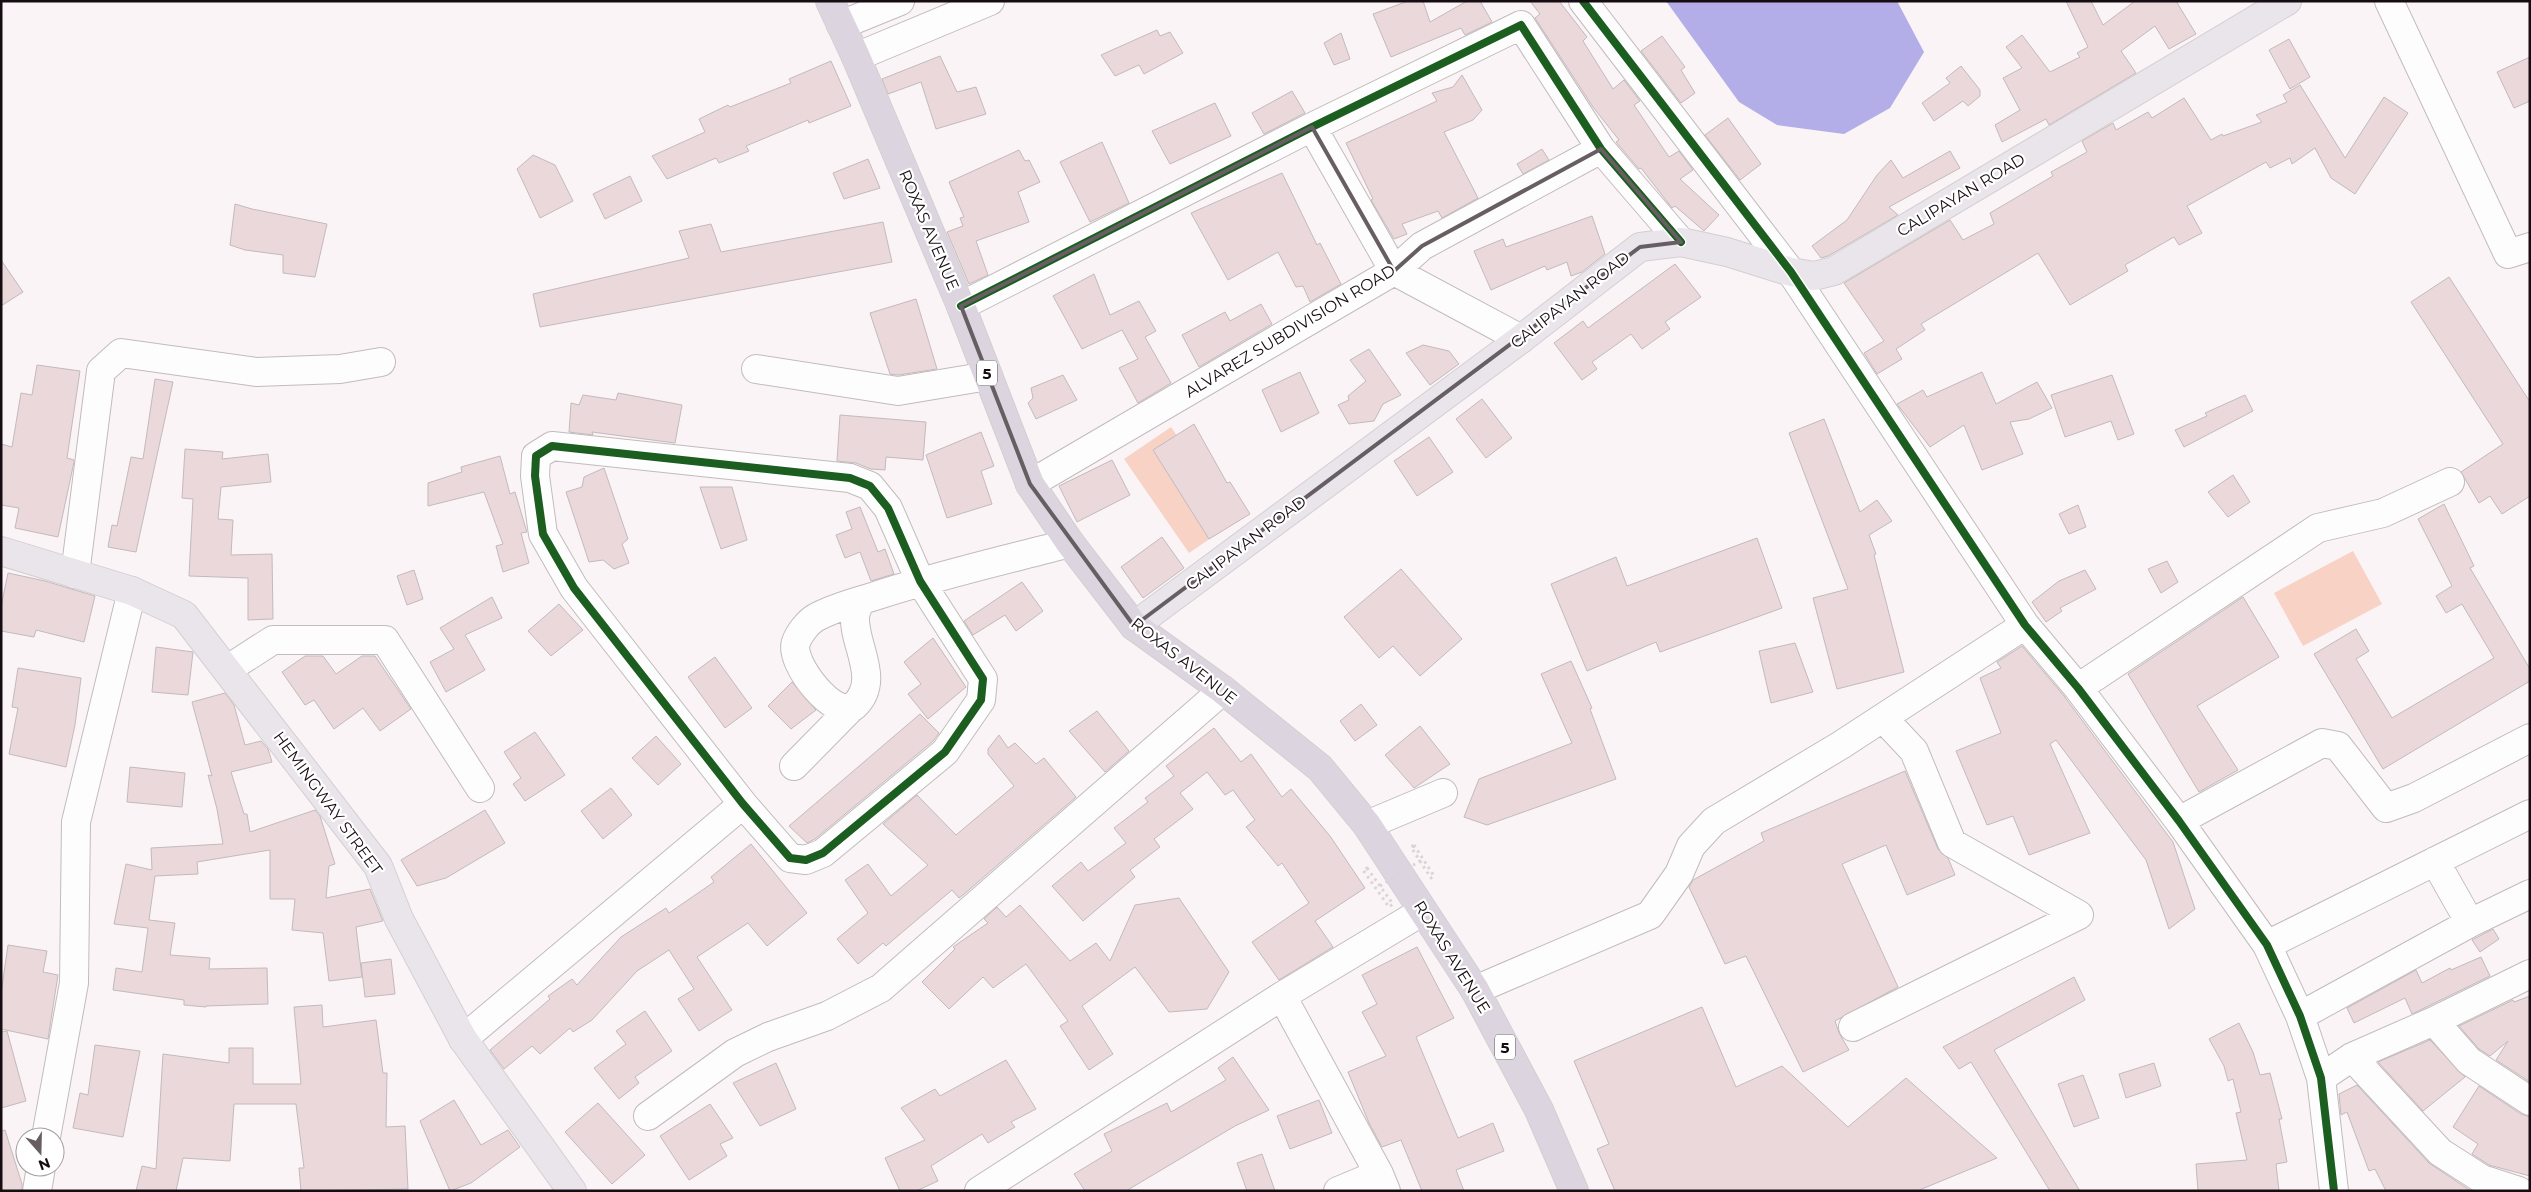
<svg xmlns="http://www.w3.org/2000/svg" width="2531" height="1192" font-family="Montserrat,sans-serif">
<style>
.green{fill:#f8d2c4}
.water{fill:#b3ade8}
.building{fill:#ebd8db;stroke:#c2babc}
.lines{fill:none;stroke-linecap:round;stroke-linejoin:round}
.minor-casing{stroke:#c2bbbe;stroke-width:30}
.major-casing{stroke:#d3cfd1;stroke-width:30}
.highway-casing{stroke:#d3cfd1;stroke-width:30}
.path{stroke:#d8d5d7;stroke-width:3;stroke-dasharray:2.5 4;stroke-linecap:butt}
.minor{stroke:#fefdfe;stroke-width:28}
.major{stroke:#eae5eb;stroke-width:28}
.highway{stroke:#dcd5df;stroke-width:28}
.path-bridge{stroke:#d8d5d7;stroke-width:3;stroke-dasharray:2.5 4;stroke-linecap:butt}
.cycleway-casing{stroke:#fff;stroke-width:11}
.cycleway{stroke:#1b5e20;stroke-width:8}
.marked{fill:none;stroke:#665e62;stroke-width:4;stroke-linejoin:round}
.labels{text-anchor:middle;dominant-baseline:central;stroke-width:4.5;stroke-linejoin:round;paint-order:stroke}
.shield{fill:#fff;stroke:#5c5659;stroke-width:1}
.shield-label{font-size:15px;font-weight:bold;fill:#160d12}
.street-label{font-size:16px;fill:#160d12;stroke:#fff}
</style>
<rect width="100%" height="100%" fill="#faf4f7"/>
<path class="green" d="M1171 427 1236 521 1189 553 1124 459Z
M2353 551 2382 604 2303 646 2274 593Z"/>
<path class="water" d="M1666 1H1897L1924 52 1890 108 1844 134 1777 125 1739 102Z"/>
<path class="building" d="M1408 1H1423L1430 22 1467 1H1480L1492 22 1465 35 1461 28 1391 57 1373 14Z
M1530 1H1559L1587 37 1583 41 1613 89 1624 80 1640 101 1634 105 1669 157 1679 151 1693 170 1680 179 1719 215 1704 231 1675 206 1672 208 1641 168 1639 169 1616 142 1619 140 1593 107 1535 18 1540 14Z
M2066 1H2091L2103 25 2135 1H2176L2196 34 2169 49 2155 26 2121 51 2136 73 2049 125 2046 119 2002 142 1995 125 2020 110 2003 78 2022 68 2006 47 2022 35 2050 72 2080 57 2077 53 2088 47Z
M1157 30 1160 36 1170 32 1183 53 1144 74 1139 65 1115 76 1101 55Z
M1341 33 1350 59 1334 65 1324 43Z
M1662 36 1685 67 1681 70 1695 93 1681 103 1641 51Z
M2289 39 2310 77 2290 89 2269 50Z
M940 56 957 92 976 87 986 114 936 129 921 82 888 94 882 79Z
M2530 57V101L2514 108 2497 72Z
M831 61 851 106 809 123 808 120 746 146 749 151 719 163 716 158 667 179 652 156 705 132 699 119 728 105 730 107 791 83 789 79Z
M1961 66 1980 90V96L1968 106 1963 101 1934 121 1922 103 1950 83 1946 78Z
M1462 75 1482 110 1473 120 1444 132 1478 198 1442 218 1438 211 1402 224 1407 234 1394 239 1371 200 1373 199 1346 143 1437 101 1432 93 1453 87Z
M2300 85 2345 158 2384 97 2408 113 2355 194 2331 178 2315 148 2292 164 2290 158 2270 168 2266 162 2187 206 2202 233 2179 245 2174 237 2125 265 2128 271 2070 305 2038 253 1921 324 1925 330 1896 349 1902 359 1877 374 1864 353 1884 341 1844 283 1950 220 1963 240 1994 224 1990 213 2053 176 2051 172 2087 152 2082 141 2113 123 2116 130 2148 112 2152 118 2184 98 2211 140 2222 134 2223 136 2262 122 2256 115 2287 102 2283 95Z
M1292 91 1305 113 1264 134 1252 113Z
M1215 103 1231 136 1170 164 1152 131Z
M1728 118 1761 164 1740 180 1705 135Z
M1102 142 1129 203 1090 222 1060 162Z
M1542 149 1549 160 1523 174 1517 164Z
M1019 150 1025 161 1029 160 1040 182 1018 192 1029 222 976 241 988 275 969 284 947 232 963 226 960 218 964 217 949 182Z
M1950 151 1960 168 1889 207 1898 215 1828 256 1821 258 1812 246 1847 220 1877 175 1891 160 1903 178Z
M533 155 555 165 573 201 540 218 517 169Z
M868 159 880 188 844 199 833 173Z
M1282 173 1317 245 1320 243 1341 284 1310 302 1303 286 1296 287 1278 252 1228 280 1191 213Z
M630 176 642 201 605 219 593 194Z
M235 204 252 209 327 224 315 277 283 273V255L245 250 230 245Z
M1592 216 1605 254 1582 272 1571 276 1567 262 1547 270 1545 266 1491 290 1474 251 1503 239 1506 247Z
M883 222 892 262 540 327 533 294 689 258 679 231 711 224 721 252Z
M1 260 23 292 1 306Z
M1675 264 1701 297 1665 322 1670 329 1642 349 1631 334 1592 362 1597 369 1582 380 1554 343 1583 321 1588 328Z
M1094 274 1110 315 1139 301 1156 331 1145 337 1171 383 1138 403 1119 368 1138 359 1122 330 1082 349 1053 296Z
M2449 277 2530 402V496L2502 514 2490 496 2479 503 2461 472 2503 444 2411 302Z
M916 299 937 369 898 375 890 374 870 313Z
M1261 304 1272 324 1199 367 1182 335 1225 312 1230 321Z
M1423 345 1449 351 1459 364 1430 385 1406 353Z
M1369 349 1401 395 1383 404 1374 421 1349 424 1338 405 1349 400 1348 396 1366 381 1350 360Z
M37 365 80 371 67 458 74 460V462L58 537 15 528 19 508 1 505V444L12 447 21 393 32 395Z
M1300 372 1319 413 1281 432 1262 390Z
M1982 372 1996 404 2037 382 2052 408 2029 419 2010 422 2023 454 1982 470 1964 425 1930 447 1897 404 1923 390 1927 397Z
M1063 375 1077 400 1036 419 1028 403 1033 398 1031 388Z
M2112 375 2134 434 2118 440 2111 421 2065 437 2051 395Z
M155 379 173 382 136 552 108 547 112 525 117 526 131 457 143 459Z
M618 393 682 405 675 443 592 432 593 435 569 432 571 403 579 405 583 395 616 400Z
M2245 395 2253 411 2184 447 2175 430 2207 416 2205 413Z
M1482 399 1512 438 1486 458 1456 419Z
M840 415 926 422 923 460 886 457 885 470 871 469 856 463 837 461Z
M1824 419 1860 512 1877 500 1892 521 1869 535 1876 554 1874 555 1904 672 1837 689 1813 598 1848 589 1789 433Z
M1194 424 1227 483 1230 482 1250 514 1209 539 1153 450Z
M981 432 994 466 981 471 992 504 947 518 926 455Z
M1429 437 1453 472 1417 496 1394 461Z
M185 449 223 452 222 459 268 454 271 482 221 487 218 519 233 520 231 555 272 554 273 619 248 620V578L189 576 193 499 182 498Z
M500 456 510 494 515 492 526 529 527 532 521 533 529 563 503 572 496 546 503 544 484 492 428 506V483L462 472 461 467Z
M1112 460 1130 495 1077 522 1059 486Z
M604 468 628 539 622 544 629 563 614 569 603 560 589 562 566 492 582 487 584 477Z
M2233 475 2250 502 2228 517 2208 492Z
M700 487H732L747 540 721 549Z
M2444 504 2474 566 2470 568 2530 669V681L2383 769 2314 654 2356 629 2369 651 2356 659 2392 718 2494 658 2462 604 2446 613 2436 596 2452 586 2418 519Z
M2078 505 2086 527 2069 534 2059 514Z
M860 507 878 552 885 549 894 574 871 581 860 552 845 558 836 535 852 529 846 512Z
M1162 537 1184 568 1143 598 1121 567Z
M1757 538 1782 608 1660 652 1656 642 1587 671 1551 584 1616 557 1627 586Z
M2167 561 2178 582 2161 593 2148 569Z
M1401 569 1462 639 1420 676 1393 646 1379 658 1344 617Z
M414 570 423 599 407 605 397 576Z
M2085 570 2096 589 2060 608 2062 611 2046 622 2032 602 2059 581Z
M8 573 45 581 95 596 84 642 36 630 34 637 1 631V607Z
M1022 582 1043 611 1016 631 1005 615 973 635 964 621Z
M492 597 502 618 465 635 485 670 446 692 430 662 454 649 440 628Z
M2243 597 2279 657 2197 706 2238 770 2199 792 2128 674Z
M559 604 583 630 551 656 528 631Z
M933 638 966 687 928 719 908 694 921 684 904 662Z
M1795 643 1813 692 1771 703 1759 651Z
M2022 646 2064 696 2173 842 2195 909 2169 929 2146 860 2056 740 2050 744 2090 833 2029 855 2013 816 1987 825 1956 751 2001 733 1980 678 2001 668 1997 662Z
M156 647 193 652 188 695 152 692Z
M305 656H323L336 674 362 656H375L411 709 380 731 363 708 334 729 314 700 305 705 282 672Z
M715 657 752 708 725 728 688 677Z
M1571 661 1592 708 1590 709 1616 779 1487 825 1464 817 1479 779 1572 743 1541 674Z
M18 668 81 678 75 725 66 767 9 754 18 708 12 707Z
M792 682 816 710 791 729 768 706Z
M225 693 234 705 245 745 261 741 268 749 272 762 231 772 244 814H247L250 832 315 810 320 816 335 864 329 866 326 898 370 889 383 921 356 927 362 977 329 981 323 933 292 930 295 899H270V850L197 862 198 874 155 876 149 920 175 923 170 955 210 958 209 969 267 968 268 1004 206 1006V1007L184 1005V1000L113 990 116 968 142 972 148 928 114 924 126 864 152 870 151 848 223 844 217 809 208 775 212 776 192 702Z
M1361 704 1377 725 1355 741 1340 721Z
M1097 711 1129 751 1105 772 1069 731Z
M920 714 939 733 933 741 815 839 807 843 789 826Z
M1420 726 1450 764 1414 788 1385 755Z
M1214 728 1241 762 1251 754 1282 797 1291 789 1330 836 1365 888 1315 921 1333 947 1279 980 1252 942 1309 903 1282 863 1278 866 1246 827 1255 820 1233 790 1225 795 1207 772 1180 793 1193 809 1154 839 1160 847 1130 870 1135 877 1083 921 1052 886 1081 862 1088 871 1126 843 1114 828 1148 802 1145 798 1174 776 1166 766Z
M535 732 565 775 525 801 513 784 521 778 504 752Z
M999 735 1008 748 1015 743 1036 764 1044 758 1076 797 963 895 959 898 952 890 886 946 883 943 858 964 837 939 868 913 845 880 868 864 891 896 928 865 883 824 917 795 956 835 1014 786 988 754V749Z
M656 736 681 764 658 785 632 758Z
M130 767 185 773 182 807 127 802Z
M1905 771 1938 849 1948 858 1955 875 1907 895 1886 845 1842 864 1898 987 1835 1021 1839 1033 1849 1050 1803 1072 1746 956 1725 964 1689 887 1693 880 1764 841 1761 833Z
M611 788 632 815 603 839 581 811Z
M485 810 505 843 446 878 417 886 401 860Z
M751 844 807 913 767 946 748 923 697 957 732 1010 699 1031 678 999 694 989 669 950 637 971 592 1020 573 1032 570 1028 540 1054 532 1046 504 1069 490 1050 550 999 548 996 572 979 577 985 621 937 666 908 669 913 714 882 711 877Z
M1179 898 1229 972 1207 1009 1169 1012 1135 967 1082 1006 1113 1054 1089 1070 1060 1026 1068 1021 1026 964 993 988 983 977 949 1009 922 982 955 949 953 947 988 923 984 919 997 907 1006 917 1020 905 1070 961 1096 943 1110 961 1135 905Z
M2493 929 2499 939 2480 952 2472 940Z
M8 945 47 951 43 972 58 975 48 1039 1 1029V994Z
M1417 947 1454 1018 1416 1037 1458 1138 1493 1123 1504 1151 1456 1170 1464 1191H1422L1401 1140 1382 1147 1369 1123 1348 1072 1386 1056 1362 1012 1377 1004 1362 975Z
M2481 957 2490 976 2412 1014 2405 998 2354 1023 2347 1008 2416 970 2422 983 2450 968 2451 970Z
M391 959 395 994 365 997 361 963Z
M2074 977 2085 1000 1994 1050 2080 1191H2050L1971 1062 1959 1069 1943 1047Z
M2530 996V1082L2496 1060 2508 1041 2490 1056 2479 1049 2459 1026 2513 1000 2514 1002Z
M322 1005 323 1027 376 1020 383 1073H387L386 1127 405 1126 408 1189 301 1191 299 1168H304L296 1104H234L230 1161 183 1158 176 1191H136L142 1166 156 1169 163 1054 229 1063V1048H253V1084H301L294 1007Z
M1702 1007 1736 1087 1782 1066 1848 1127 1906 1078 1997 1158 1917 1191H1615L1597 1149 1609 1144 1574 1061Z
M645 1011 672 1051 635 1077 639 1083 619 1099 594 1068 626 1044 616 1031Z
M2239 1023 2253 1052 2260 1075 2270 1073 2282 1119H2279L2287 1162 2276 1164 2279 1191H2198L2196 1164 2247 1160 2236 1113 2241 1112 2233 1079 2228 1081 2224 1066 2209 1039Z
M7 1031 26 1101 1 1108V1032Z
M2430 1040 2465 1077 2423 1111 2378 1062Z
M95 1045 140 1051 123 1137 73 1128 80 1093 88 1095Z
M1233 1057 1269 1110 1235 1126 1126 1191H1085L1074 1174 1112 1151 1104 1134 1167 1103 1171 1112 1226 1080 1218 1068Z
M1006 1060 1036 1109 1011 1122 1015 1127 988 1143 982 1134 931 1166 938 1181 916 1191H900L885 1158 925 1140 901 1108 935 1089 940 1096Z
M776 1063 796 1109 760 1126 733 1083Z
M2154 1063 2161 1086 2126 1098 2119 1074Z
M2083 1075 2099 1118 2074 1127 2058 1084Z
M2357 1085 2429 1163 2471 1191H2386L2375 1169 2369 1171 2347 1112 2341 1115 2339 1094Z
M2479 1086 2521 1114 2530 1117V1176L2489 1165 2472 1154 2478 1144 2453 1127Z
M454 1100 481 1145 508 1130 520 1147 471 1183 450 1191 420 1121Z
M1319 1100 1332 1133 1290 1149 1277 1116Z
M598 1103 645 1155 612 1184 565 1132Z
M710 1104 733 1138 720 1144 727 1156 689 1180 660 1136Z
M5 1130 22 1184V1191H1V1131Z
M1262 1154 1275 1191H1247L1237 1163Z"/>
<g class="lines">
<g class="minor-casing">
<path id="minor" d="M1583 1 1791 272 2025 625 2078 688 2179 821 2267 945 2300 1016 2321 1078 2334 1191
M2389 1 2508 254 2530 247
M841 25 900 1
M856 57 990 1
M1312 127 1394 271 1521 339
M961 306 1312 127 1521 25 1601 149 1681 242
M756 369 898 391 988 376
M552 446 850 478 870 486 888 508 920 581 983 679 981 700 945 752 823 853 806 860 790 858 743 804 574 588 543 534 535 476 536 456Z
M1030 484 1394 271 1422 246 1601 149
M75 574 101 371 121 353 256 372 340 369 381 362
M860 601C858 606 856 611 855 616 853 645 882 680 854 706 836 722 788 662 796 642 799 634 807 623 815 618 832 608 856 602 875 596 939 575 1005 560 1070 543
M228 669 273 640H385L480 788
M2078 688 2318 528 2383 513 2450 482
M794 766 850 709
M2179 821 2322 743 2338 746 2386 808 2414 798 2530 738
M1367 825 1443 793
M2435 861 2470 923
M2267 945 2530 814
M1475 990 1650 915 1679 874 1691 846 1714 821 1841 745 2025 625
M1282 996 1379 1174 1386 1191
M2300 1016 2470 923 2530 894
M2434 1021 2469 1061 2530 1101
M1853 1027 2079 915 1952 843 1914 751 1883 718
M463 1039 743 804
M2352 1057 2440 1152 2482 1179 2519 1191
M2321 1078 2352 1057 2434 1021 2530 974
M648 1116 735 1053 768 1037 827 1016 881 988 1223 690
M46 1137 74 983 76 822 132 591
M37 1191 41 1167
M979 1191 1282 996 1423 911
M1338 1191 1379 1174"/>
</g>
<g class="major-casing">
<path id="major" d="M1 551 132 591 184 615 378 866 399 919 463 1039 572 1191
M1134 626 1521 339 1640 247 1681 242 1727 252 1791 272 1814 276 1834 271 2287 1"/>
</g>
<g class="highway-casing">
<path id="highway" d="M830 1 856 57 961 306 1030 484 1070 543 1134 626 1223 690 1320 768 1367 825 1475 990 1539 1110 1574 1191"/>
</g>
<path class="path" d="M1414 845 1434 876 1431 878 1411 847Z
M1367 868 1393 904 1389 907 1363 870Z"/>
<use href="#minor" class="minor"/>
<use href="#major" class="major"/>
<use href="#highway" class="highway"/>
<path class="path-bridge" d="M1380 886 1423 859"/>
<g class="cycleway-casing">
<path id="cycleway" d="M1583 1 1791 272 2025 625 2078 688 2179 821 2267 945 2300 1016 2321 1078 2334 1191
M961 306 1312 127 1521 25 1601 149 1681 242
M552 446 850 478 870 486 888 508 920 581 983 679 981 700 945 752 823 853 806 860 790 858 743 804 574 588 543 534 535 476 536 456Z"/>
</g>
<use href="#cycleway" class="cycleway"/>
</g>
<path class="marked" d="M1312 127 1394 271 1422 246 1601 149 1681 242 1640 247 1134 626 1030 484 961 306Z"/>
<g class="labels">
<g class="shield">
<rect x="977" y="360.5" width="20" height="25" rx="4"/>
<rect x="1495" y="1034.5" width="20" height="25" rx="4"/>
</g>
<g class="shield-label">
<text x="987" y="373">5</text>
<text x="1505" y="1047">5</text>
</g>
<g class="street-label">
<text transform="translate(1961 195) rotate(-31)">CALIPAYAN ROAD</text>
<text transform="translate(929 230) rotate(67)">ROXAS AVENUE</text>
<text transform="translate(1570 300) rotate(-38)">CALIPAYAN ROAD</text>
<text transform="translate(1290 331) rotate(-31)">ALVAREZ SUBDIVISION ROAD</text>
<text transform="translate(1246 543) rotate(-37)">CALIPAYAN ROAD</text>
<text transform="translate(1184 661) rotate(38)">ROXAS AVENUE</text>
<text transform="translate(328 803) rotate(54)">HEMINGWAY STREET</text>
<text transform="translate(1452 957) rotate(58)">ROXAS AVENUE</text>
</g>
</g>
<rect width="2531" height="1192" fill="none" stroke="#160d12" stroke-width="5"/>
<g transform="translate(40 1152) rotate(160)"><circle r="24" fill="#ffffff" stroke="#a29ea0"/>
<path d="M0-4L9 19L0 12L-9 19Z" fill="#665e62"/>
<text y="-8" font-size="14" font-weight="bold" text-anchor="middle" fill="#160d12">N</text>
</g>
</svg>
